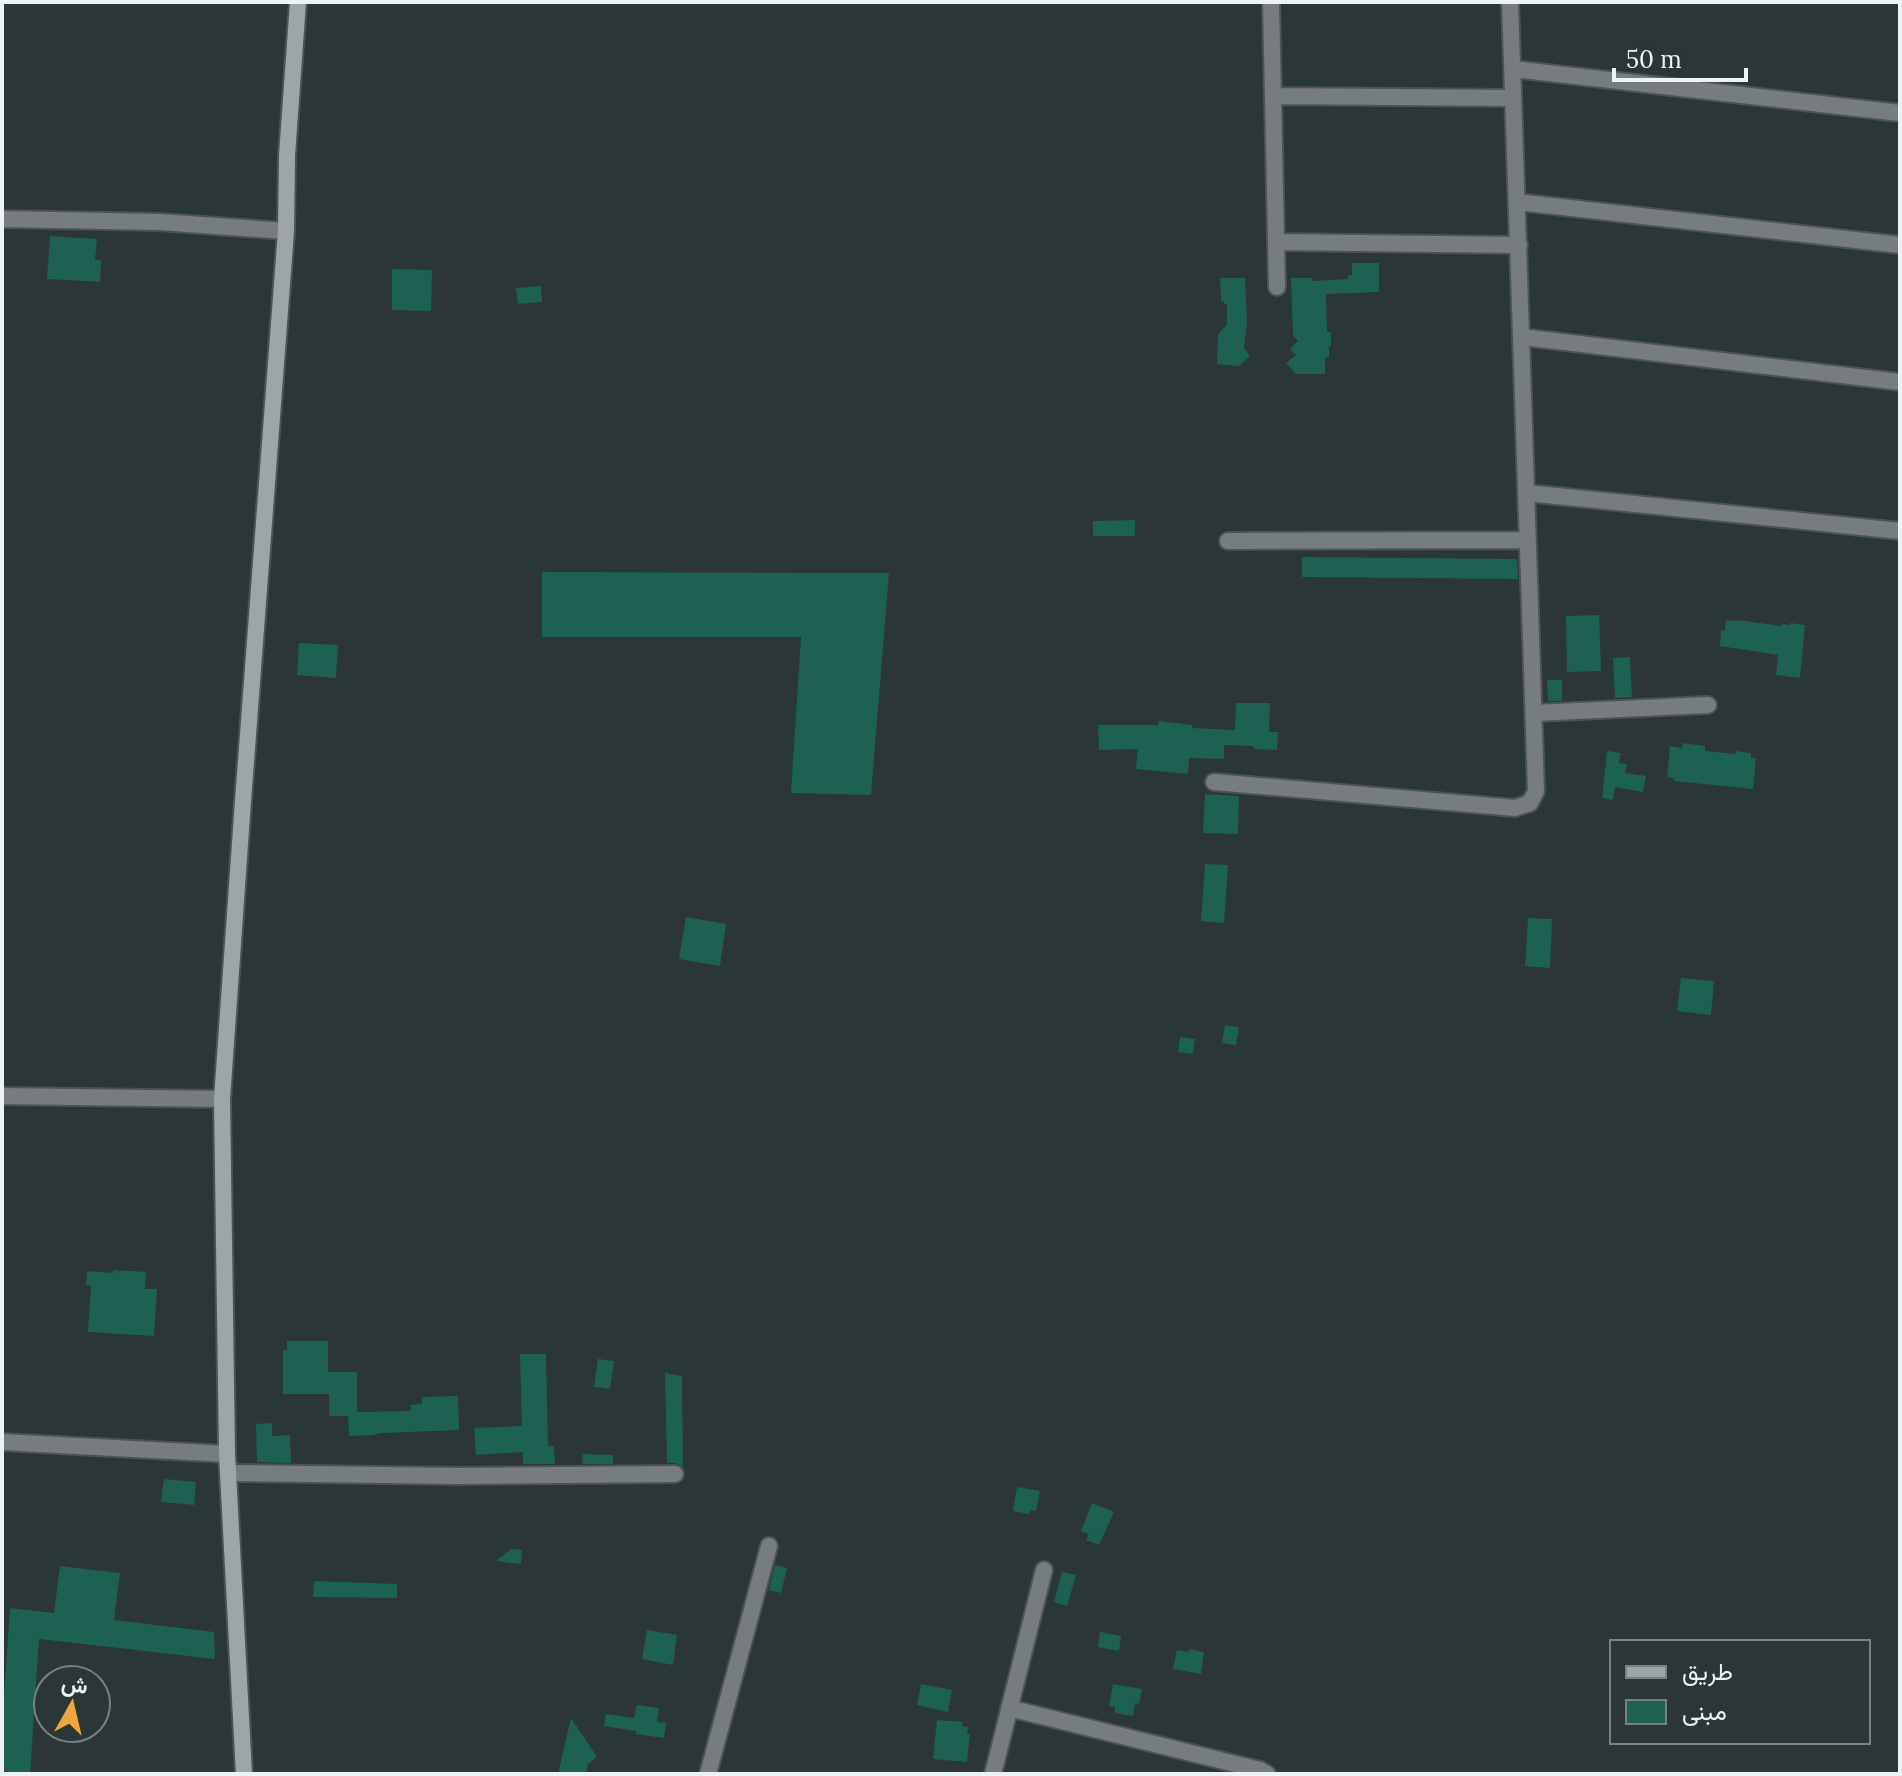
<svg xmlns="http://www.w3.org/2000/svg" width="1902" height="1776" font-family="Lora,Vazirmatn,serif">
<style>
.building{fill:#1d6152}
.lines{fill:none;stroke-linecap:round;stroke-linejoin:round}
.minor-casing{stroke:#4a5454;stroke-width:20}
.secondary-casing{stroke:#4a5454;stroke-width:20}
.minor{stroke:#777c7e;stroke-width:16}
.secondary{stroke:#9da5a8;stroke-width:16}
</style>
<rect width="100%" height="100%" fill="#2b3636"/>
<path class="building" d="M50 236 97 239 95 260H101L100 282 47 279Z
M1352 263H1379V292L1326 294 1327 332H1331V346H1329V357H1325V374H1296L1286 363 1296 355 1290 349 1298 341 1293 335 1291 278H1312V281L1348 279V275H1352Z
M392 269 432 270 431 311 392 310Z
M1220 278H1245L1247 322 1244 348 1250 356 1239 366 1217 364 1218 334 1227 325V304H1224V301H1221Z
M541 286 542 302 518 304 516 288Z
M1135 520V536H1093V521Z
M1302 557 1517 559 1518 579 1302 577Z
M542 572 889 573 871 795 791 793 801 637H542Z
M1599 615 1601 671 1567 672 1566 616Z
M1726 620 1737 621V620L1781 626 1782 624 1790 625V623L1805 625 1800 678 1776 675 1778 655 1720 646 1721 630 1725 631Z
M299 643 338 645 336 678 297 675Z
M1630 657 1632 697 1615 698 1613 658Z
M1547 680H1562V701H1548Z
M1236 703H1270L1269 732H1278L1277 750 1254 749V746L1224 745V759L1189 758 1188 774 1136 769 1138 749 1099 750 1098 725H1158L1159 721 1193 725 1192 728 1235 730Z
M1683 743 1705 746V751L1736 754V751L1751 753V758H1756L1753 789 1674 781V778L1667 777 1670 746 1682 748Z
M1607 751 1621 753 1619 763 1627 764 1625 773 1646 776 1643 792 1615 787 1613 800 1602 798Z
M1205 794 1239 796 1238 834 1203 833Z
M1205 864 1228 865 1224 923 1201 921Z
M686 917 726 924 720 966 679 959Z
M1528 918 1552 919 1550 968 1525 966Z
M1681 978 1714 981 1711 1015 1677 1011Z
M1225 1025 1239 1027 1236 1045 1222 1043Z
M1180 1037 1195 1039 1193 1054 1178 1052Z
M113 1270 146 1272 145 1289H157L154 1336 88 1332 91 1285H86L87 1271 113 1273Z
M287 1341H328V1372H357V1412L411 1411V1405L422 1404V1397L458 1396 459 1430 383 1433 375 1434V1435L349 1436 348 1416H329V1394H283V1350H287Z
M520 1354H546L548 1446H554L555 1464H523V1452L476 1455 474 1428 522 1426Z
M598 1359 614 1361 610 1389 594 1387Z
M665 1373 682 1376 683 1467 676 1463H667Z
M272 1423V1436L290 1435 291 1463 257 1462 256 1424Z
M583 1454 613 1455V1464H582Z
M164 1479 196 1482 194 1505 161 1502Z
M1017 1487 1040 1491 1036 1511 1030 1510 1029 1514 1013 1511Z
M1092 1503 1114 1512 1099 1545 1086 1540 1089 1534 1081 1531Z
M511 1549 522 1550 521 1564 496 1561Z
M775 1565 787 1568 781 1593 769 1590Z
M60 1566 120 1573 114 1620 214 1632 215 1659 39 1639 30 1774H2V1725L10 1608 54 1613Z
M1062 1572 1076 1575 1067 1606 1054 1602Z
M314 1581 397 1584V1598L313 1597Z
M647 1630 677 1635 673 1665 642 1659Z
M1100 1632 1121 1636 1119 1651 1098 1647Z
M1189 1649 1204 1652 1201 1674 1173 1669 1177 1650 1189 1652Z
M921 1684 952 1690 948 1712 917 1705Z
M1113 1684 1142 1689 1139 1704 1135 1703 1133 1716 1115 1713V1707L1109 1706Z
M637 1705 659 1708 657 1722 666 1723 664 1738 636 1734V1731L604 1726 606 1714 634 1718Z
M571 1718 597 1757 588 1764 586 1774H558Z
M937 1720 963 1722 962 1726 968 1727 967 1734H970L967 1762 933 1759Z"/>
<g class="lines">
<g class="minor-casing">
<path id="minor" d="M1271 2 1277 287
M1513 69 1900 113
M1273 96 1513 98
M1517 202 1900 245
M2 219 160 222 286 231
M1276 242 1519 245
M1522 337 1900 382
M1527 493 1900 531
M1228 541 1528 540
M1534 713 1708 705
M1214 782 1515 808 1530 803 1536 791 1510 2
M2 1096 222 1099
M2 1442 227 1454
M228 1473 458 1476 675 1474
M1009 1708 1260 1770 1267 1774
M708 1774 769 1546
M993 1774 1044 1570"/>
</g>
<g class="secondary-casing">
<path id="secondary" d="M244 1774 227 1454 222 1099 243 801 286 231 287 155 298 2"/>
</g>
<use href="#minor" class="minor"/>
<use href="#secondary" class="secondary"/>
</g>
<rect width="1902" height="1776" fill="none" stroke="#ecf3f4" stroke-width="8"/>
<rect x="1610" y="1640" width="260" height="104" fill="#2b3636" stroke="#788282" stroke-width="2"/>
<rect x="1626" y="1666" width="40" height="12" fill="#9da5a8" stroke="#788282" stroke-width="2"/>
<text x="1682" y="1680" font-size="24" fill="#ecf3f4">طريق</text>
<rect x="1626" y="1700" width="40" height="24" fill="#1d6152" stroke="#788282" stroke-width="2"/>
<text x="1682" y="1720" font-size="24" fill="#ecf3f4">مبنى</text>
<g transform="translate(72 1704) rotate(8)"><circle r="38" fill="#2b3636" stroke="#788282" stroke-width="2"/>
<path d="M0-6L14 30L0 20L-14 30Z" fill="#eda83b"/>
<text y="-12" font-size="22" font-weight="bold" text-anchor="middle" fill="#ecf3f4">ش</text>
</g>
<path d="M1614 68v12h132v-12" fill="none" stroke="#ecf3f4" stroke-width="4"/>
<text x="1626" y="68" font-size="24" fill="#ecf3f4" stroke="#2b3636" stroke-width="6" paint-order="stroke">50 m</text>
</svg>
